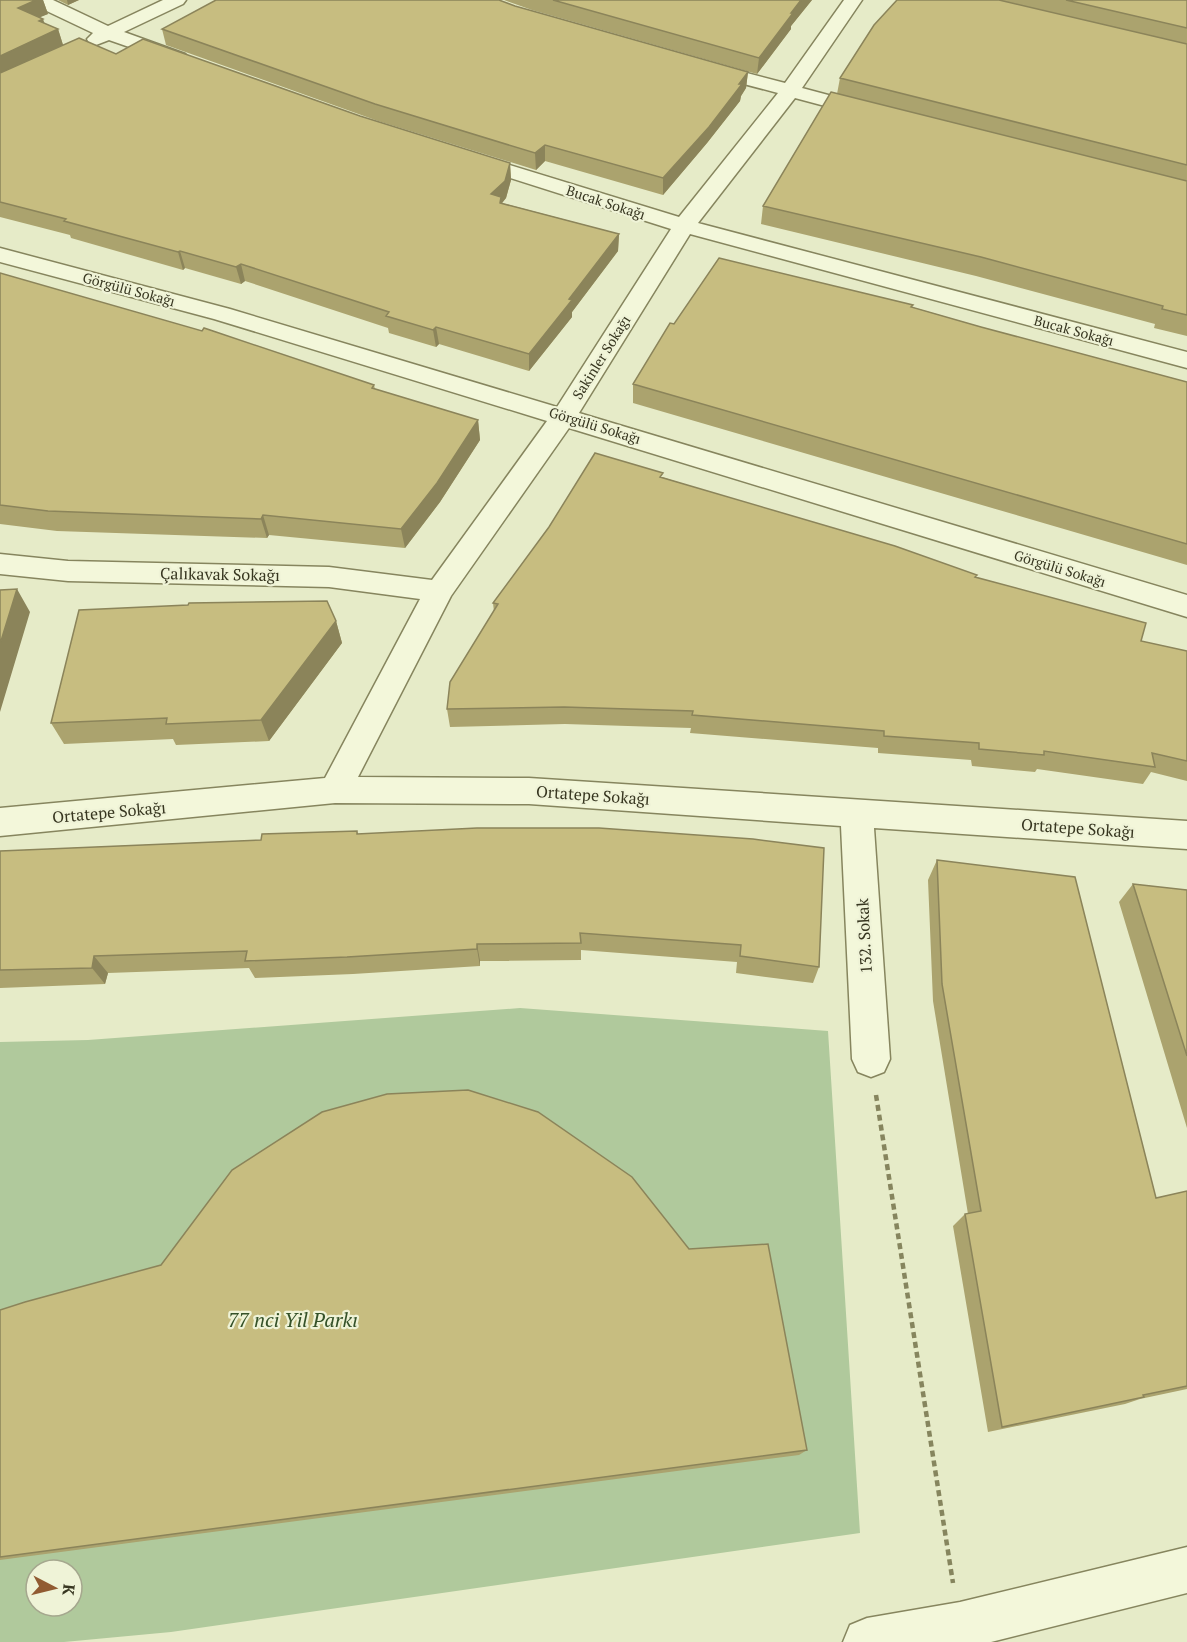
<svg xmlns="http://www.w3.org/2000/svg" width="1187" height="1642" font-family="'PT Serif',serif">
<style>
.green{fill:#b0c99c;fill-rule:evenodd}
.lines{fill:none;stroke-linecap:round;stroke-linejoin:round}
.minor-casing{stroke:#86855e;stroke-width:3}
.path{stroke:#86855e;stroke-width:4.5;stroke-dasharray:6 4;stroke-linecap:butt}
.minor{fill:#f3f7da;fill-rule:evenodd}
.wall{fill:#aba36e}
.shaded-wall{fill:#8b845a}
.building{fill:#c7bd80;stroke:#8b845a;stroke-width:1.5}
.labels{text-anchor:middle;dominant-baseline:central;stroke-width:4.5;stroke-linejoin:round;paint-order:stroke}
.far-street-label{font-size:14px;fill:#373620;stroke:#eff3d7}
.street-label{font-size:16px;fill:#373620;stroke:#eff3d7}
.near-park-label{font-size:20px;font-style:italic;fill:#355229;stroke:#eff3d7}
</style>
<rect width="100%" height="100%" fill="#e6ebc8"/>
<path class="green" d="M520 1008 828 1031 860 1533 171 1632 64 1642H0V1042L88 1040ZM36 1570H72V1606H36Z"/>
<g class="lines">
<g class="minor-casing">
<path id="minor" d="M29 0H53L108 26 163 0H186L183 4 124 32 185 54 188 58 185 62 178 64 109 40 96 45 89 43 87 39 93 33 32 4Z
M844 0H862L802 88 877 108 880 112 877 116 870 118 795 98 698 223 1187 352V368L690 234 579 413 1187 595V617L569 428 451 596 358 777 529 778 1187 821V849L874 828 890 1059 884 1072 871 1077 858 1072 852 1059 841 826 529 804 335 803 0 836V808L325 778 420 599 329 587 68 581 0 574V554L68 561 329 567 432 580 547 421 214 319 0 262V248L230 309 557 407 671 229 460 162 457 158 460 154 467 152 474 154 679 217 778 93 698 72 695 68 698 64 705 62 785 83Z
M1187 1547V1593L991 1642H843L850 1625 867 1618 960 1602Z"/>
</g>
<path class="path" d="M876 1095 953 1583"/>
<use href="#minor" class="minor"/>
</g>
<path class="wall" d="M0 0H43L48 14 39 17 44 23 58 29 63 45 116 54 360 116 510 163 511 180 506 198 502 203 619 234 618 251 572 312V317L529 371 439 344 436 347 389 333 388 328 245 281 241 284 185 268 183 270 71 238 70 235 0 217Z
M58 0H79L68 5Z
M504 0H812L791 26V29L757 74 532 10Z
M897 0H1187V336L1154 328 1155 324 976 276 761 224 763 206 837 94 840 78Z
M515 6 748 72 746 88 741 96 740 101 707 143 663 195 545 161 536 170 378 121 166 45 162 29Z
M0 273 374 385 375 389 478 420 480 440 440 502 405 548 269 535 267 538 57 531 0 524Z
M912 307 981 327 1187 382V565L633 403V384L674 324Z
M662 477 976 578 1141 641 1187 651V781L1151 772 1143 784 1037 769 1035 772 972 766 971 760 878 753V748L690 733 691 728 565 724 450 727 447 709 494 612 493 603Z
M336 621 342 643 269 741 176 745 173 739 64 744 51 723Z
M357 831 358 834 819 967 813 983 736 973 737 962 581 950V960L480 961V966L353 974 255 978 249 968 108 973 105 984 0 988V851L261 840Z
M937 860 1156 1198 1187 1191V1389L1140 1399 1125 1404 988 1432 953 1226 965 1214H968L933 1001 928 880Z
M1133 884 1187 890V1128L1119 902Z
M0 1310 807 1450 799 1455 0 1560Z"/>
<path class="shaded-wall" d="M36 0H43L48 14 24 24 18 8Z
M67 0H79L68 5Z
M801 0H812L791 26V29L757 74 759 58 791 13Z
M43 19 48 33 58 29 63 45 0 76V56L39 21Z
M748 72 746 88 741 96 740 101 707 143 663 195V178Z
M545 145V161L536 170 535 153Z
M510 163 511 180 506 198 502 203V214L491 194Z
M619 234 618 251 572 312V317L529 371V354L569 299Z
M180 251 185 268 183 270 178 252Z
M241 264 245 281 241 284 236 267Z
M436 327 439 344 436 347 433 330Z
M478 420 480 440 440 502 405 548 401 529Z
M263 515 269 535 267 538 261 519Z
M17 589 30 612 0 712V644Z
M336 621 342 643 269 741 261 720Z
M477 944 480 961V966L477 949Z
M94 956 108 973 105 984 92 968Z"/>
<path class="building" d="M0 0H36L18 8 43 19 39 21 58 29 0 56Z
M216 0H499L515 6 748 72 739 84H742L709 127 663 178 545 145 535 153 375 104 162 29Z
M553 0H801L791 13H793L759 58Z
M897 0H999L1187 44V165L840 78 874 25Z
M1066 0H1187V28Z
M79 38 116 54 143 39 360 116 510 163 505 181 491 194 501 197 500 203 619 234 569 299 572 300 529 354 436 327 433 330 386 316 389 312 241 264 236 267 180 251 178 252 64 221 66 219 0 202V73Z
M831 92 1187 181V315L1162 309 1163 306 981 257 763 206Z
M719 258 913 305 911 307 981 327 1187 382V544L633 384 670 323 674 324Z
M0 273 202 331 204 328 374 385 372 388 478 420 437 483 401 529 263 515 261 519 48 511 0 505Z
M595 453 663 473 660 477 895 546 977 575 975 577 1146 623 1141 641 1187 651V761L1152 753 1155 767 1044 751V755L979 749V743L884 736V731L692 715 693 711 564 707 447 709 450 682 498 604 493 603 549 527Z
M17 589 0 644V590Z
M327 601 336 621 261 720 166 724 167 718 51 723 79 610 188 605 189 603Z
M477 828H599L753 839 824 848 819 967 740 956 741 945 580 933 581 943 477 944V949L347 957 245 961 247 951 94 956 92 968 0 970V851L261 840 262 834 357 831V834Z
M937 860 1075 877 1156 1198 1187 1191V1386L1143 1395 1144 1397 1002 1427 965 1214 981 1211 942 984Z
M1133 884 1187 890V1056Z
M468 1090 538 1112 632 1177 689 1249 768 1244 807 1450 0 1557V1310L25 1302 161 1265 232 1170 322 1112 387 1094Z"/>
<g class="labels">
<g class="far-street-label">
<text transform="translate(606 202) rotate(18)">Bucak Sokağı</text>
<text transform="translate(129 289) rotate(15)">Görgülü Sokağı</text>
<text transform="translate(1074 330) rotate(15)">Bucak Sokağı</text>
<text transform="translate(601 357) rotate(-58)">Sakinler Sokağı</text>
<text transform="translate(595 425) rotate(17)">Görgülü Sokağı</text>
<text transform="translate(1060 568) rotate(17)">Görgülü Sokağı</text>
</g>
<g class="street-label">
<text transform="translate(220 574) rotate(1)">Çalıkavak Sokağı</text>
<text transform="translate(593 795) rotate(4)">Ortatepe Sokağı</text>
<text transform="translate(109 812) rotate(-5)">Ortatepe Sokağı</text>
<text transform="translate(1078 828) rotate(4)">Ortatepe Sokağı</text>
<text transform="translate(864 936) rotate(-93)">132. Sokak</text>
</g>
<g class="near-park-label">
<text x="293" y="1319">77 nci Yil Parkı</text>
</g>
</g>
<g transform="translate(54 1588) rotate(97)"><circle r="28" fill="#eff3d7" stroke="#a5a78e" stroke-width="1.5"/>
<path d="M0-4.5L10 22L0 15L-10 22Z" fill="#915b32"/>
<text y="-9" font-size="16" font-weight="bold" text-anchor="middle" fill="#373620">K</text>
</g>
</svg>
